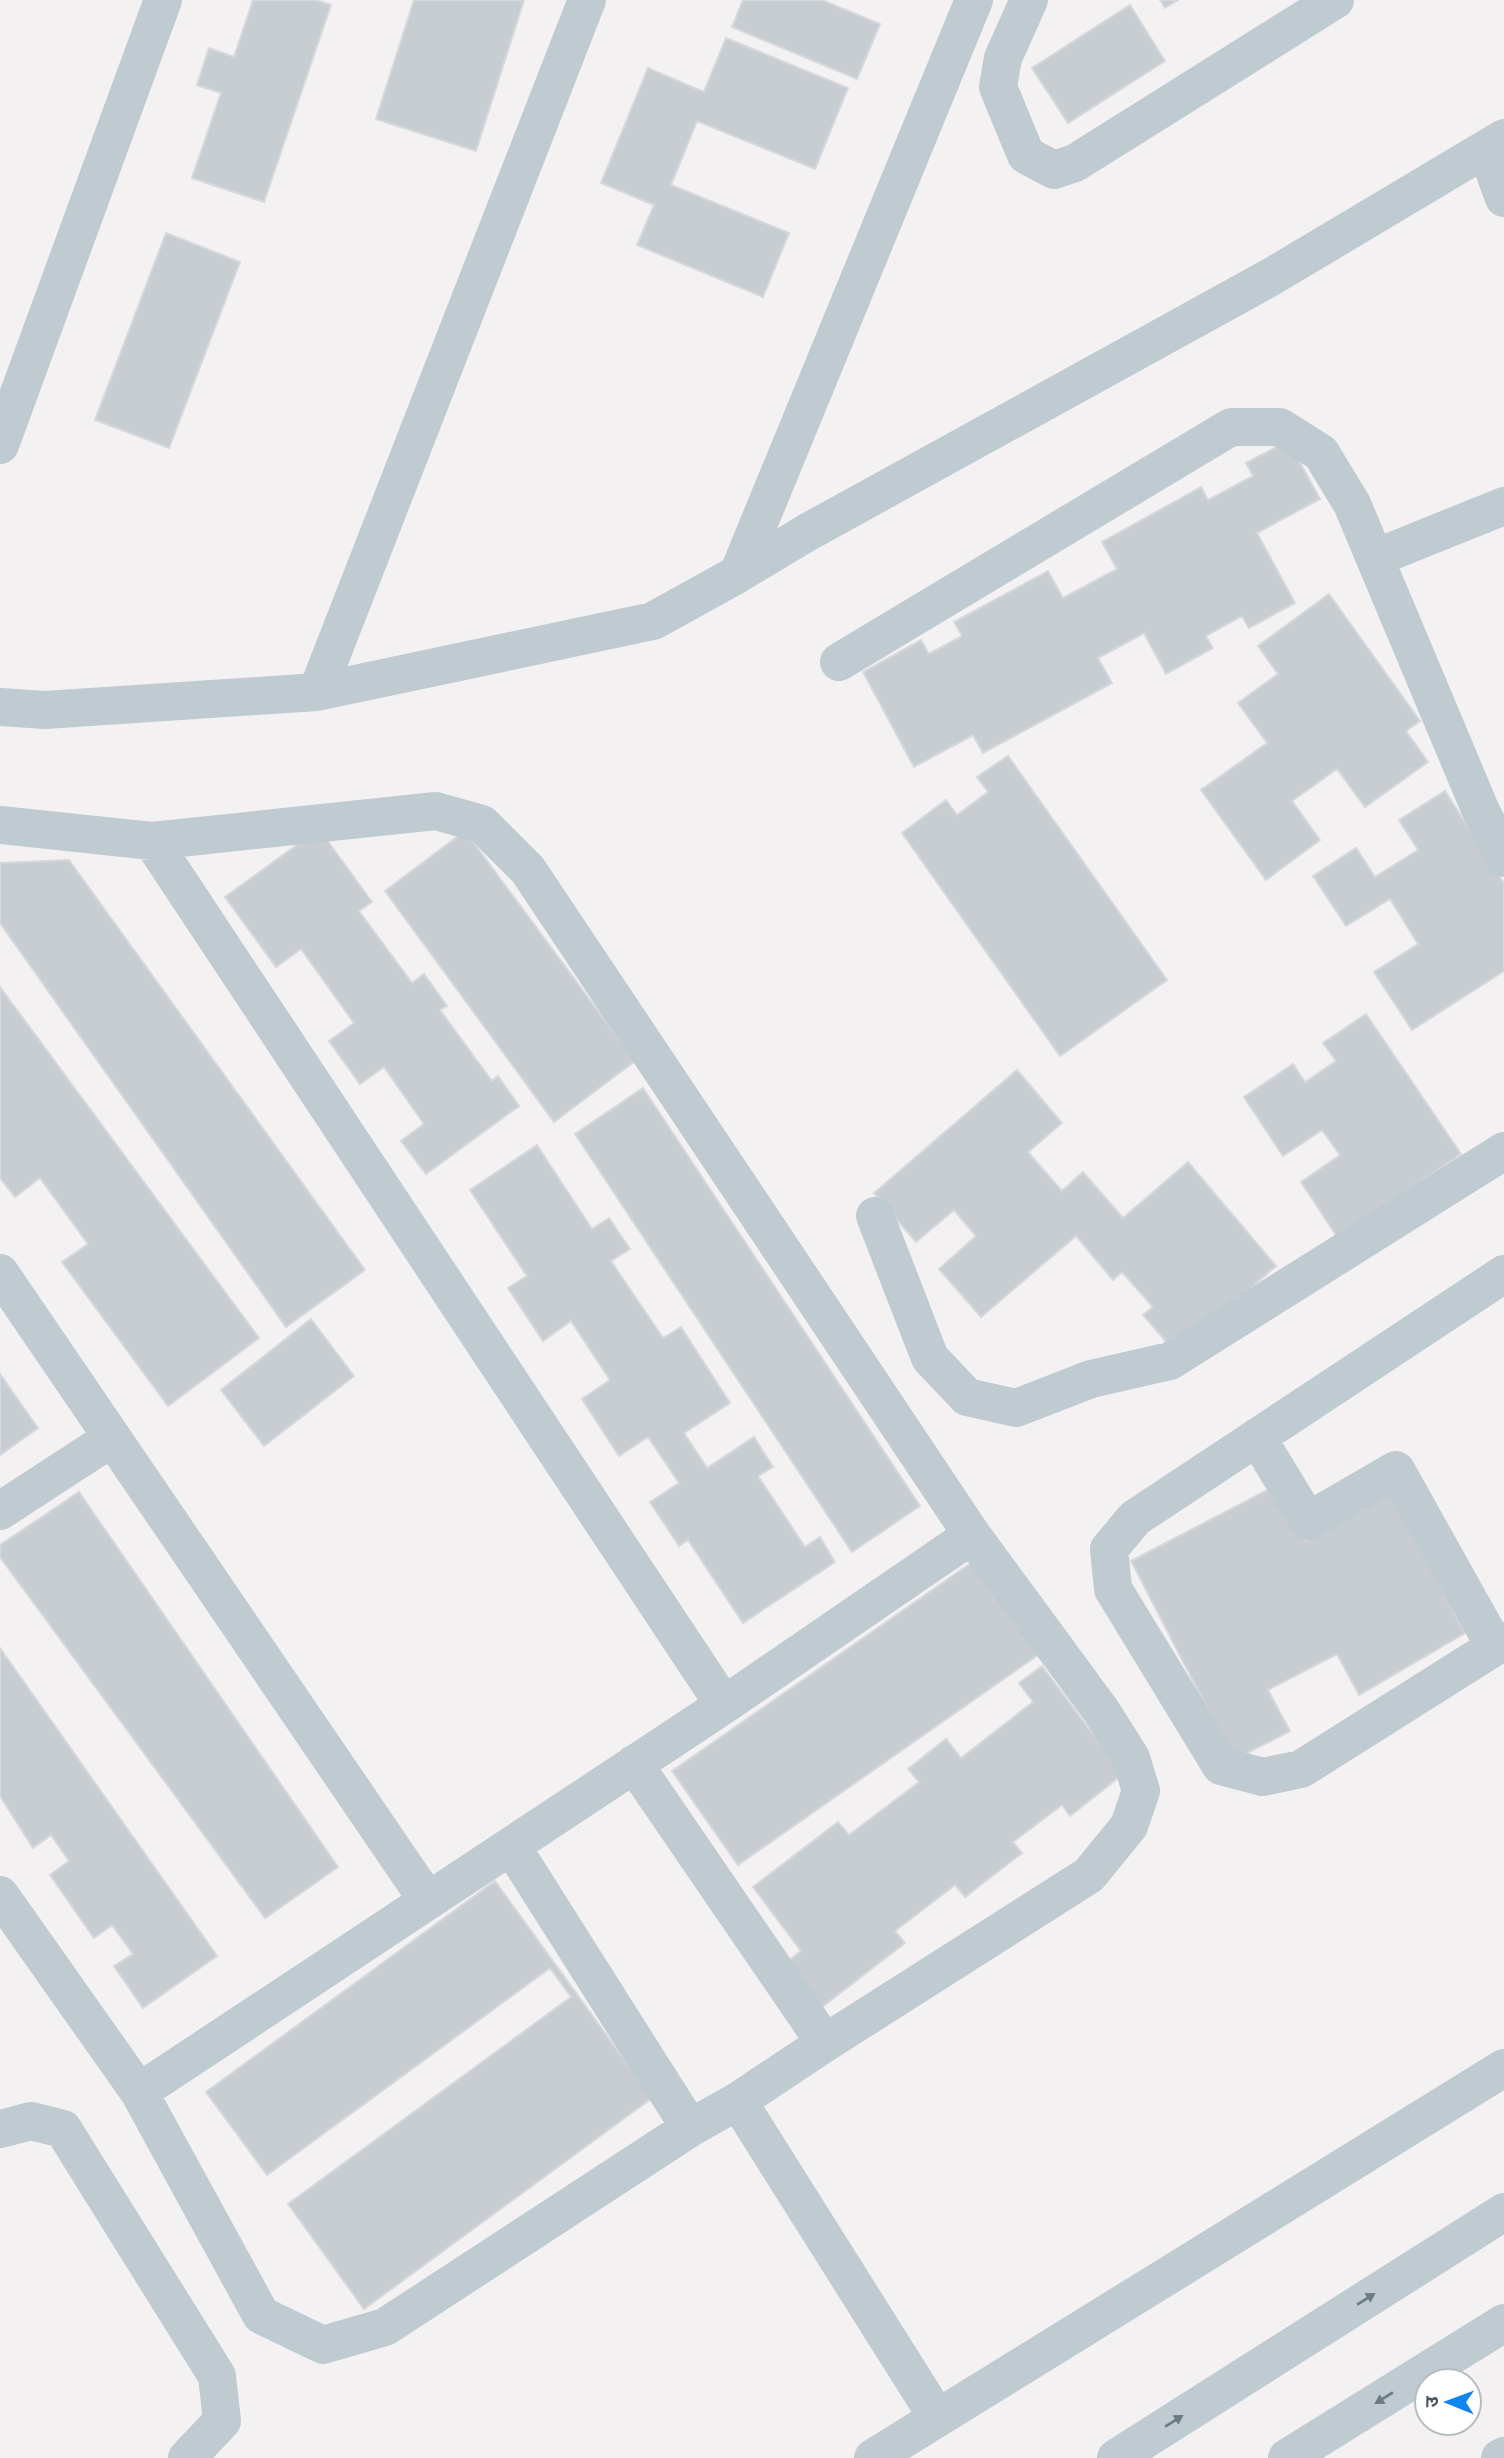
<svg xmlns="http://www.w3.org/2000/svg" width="1504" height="2458" font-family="'PT Sans','Noto Sans Devanagari',sans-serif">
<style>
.building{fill:#c8cdd1;stroke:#d5d8dd;stroke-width:2}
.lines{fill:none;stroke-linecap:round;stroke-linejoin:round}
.minor{stroke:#bfcad1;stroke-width:38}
.tertiary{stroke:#bfcad1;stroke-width:38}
.oneway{fill:#6c7a82}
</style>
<rect width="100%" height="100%" fill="#f4f1f2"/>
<path class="building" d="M253 0H316L331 5 264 202 192 178 221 93 197 85 209 48 234 57Z
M414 0H524L476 151 376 119Z
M743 0H822L880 24 857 79 732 27Z
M1160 0H1178L1165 8Z
M1130 5 1165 61 1068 123 1032 68Z
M726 38 848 88 815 169 697 121 671 185 789 233 763 297 637 245 654 205 601 183 648 68 704 92Z
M166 233 240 262 169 448 95 420Z
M1288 441 1320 499 1257 533 1295 603 1249 628 1242 616 1206 636 1213 648 1166 674 1144 633 1098 658 1112 683 983 753 973 735 914 767 863 672 921 640 929 654 962 636 954 622 1048 571 1063 598 1117 569 1102 542 1201 487 1208 500 1253 476 1246 463Z
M1329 594 1420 721 1406 731 1428 762 1365 807 1337 769 1292 801 1320 840 1266 880 1201 790 1267 743 1238 703 1278 674 1258 646Z
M1008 756 1167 980 1060 1056 902 833 946 800 957 815 988 792 977 777Z
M1445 791 1504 883V971L1412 1030 1374 972 1418 944 1390 899 1346 926 1313 876 1356 848 1375 877 1418 850 1399 820Z
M319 829 372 902 359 911 412 983 424 974 447 1006 440 1010 492 1081 498 1076 519 1106 426 1174 401 1141 424 1124 384 1067 360 1084 329 1041 354 1023 301 949 276 967 225 897Z
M465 831 635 1061 554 1122 385 891Z
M69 860 365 1270 286 1327 0 923V863Z
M0 987 259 1338 168 1406 62 1262 88 1244 40 1178 15 1197 0 1178Z
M1366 1014 1461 1154 1338 1238 1301 1182 1340 1155 1322 1130 1283 1156 1244 1097 1293 1064 1305 1082 1336 1061 1323 1043Z
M1017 1070 1062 1123 1028 1152 1062 1191 1083 1172 1123 1218 1188 1162 1276 1266 1176 1353 1143 1315 1153 1307 1122 1272 1113 1280 1076 1236 981 1317 939 1269 976 1236 954 1210 916 1242 874 1193Z
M643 1088 920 1506 852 1552 575 1134Z
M537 1145 592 1229 609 1218 630 1249 611 1261 663 1338 681 1327 730 1403 684 1433 707 1468 754 1437 773 1467 758 1476 805 1547 820 1537 835 1562 743 1623 688 1540 679 1546 650 1502 679 1483 648 1437 619 1456 582 1399 610 1380 571 1321 543 1341 508 1288 527 1276 470 1190Z
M311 1319 354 1376 264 1446 221 1390Z
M0 1374 38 1428 0 1455Z
M1275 1486 1306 1541 1390 1491 1465 1633 1359 1695 1337 1654 1268 1690 1290 1731 1234 1760 1131 1561Z
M79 1492 338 1867 265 1918 0 1557V1545Z
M974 1561 1038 1655 738 1865 672 1771Z
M0 1648 217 1956 143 2008 114 1966 133 1954 112 1925 94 1938 50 1875 69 1861 51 1835 33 1848 0 1796Z
M1042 1666 1123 1774 1070 1816 1062 1805 1013 1842 1022 1853 965 1897 955 1885 895 1931 905 1943 814 2013 779 1968 801 1951 753 1887 838 1822 849 1835 919 1782 908 1769 946 1739 961 1758 1033 1702 1019 1683Z
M495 1881 652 2098 364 2309 288 2204 571 1997 550 1968 267 2175 206 2092Z"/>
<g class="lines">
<path class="minor" d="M1029 0 1003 58 998 87 1026 155 1054 170 1075 163 1335 0
M1486 149 1504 198
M0 445 163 0
M1375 558 1504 506
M738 574 974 0
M839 662 1231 427H1280L1321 453 1352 504 1480 809 1504 858
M317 692 587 0
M0 707 45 710 317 692 653 621 738 574 808 532 1271 277 1504 138
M0 825 152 841 436 811 482 824 528 870 972 1535 1102 1712 1131 1758 1141 1791 1129 1826 1089 1875 825 2043 738 2101 690 2128 385 2327 323 2345 261 2315 139 2092 0 1895
M152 841 724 1705
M875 1216 930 1358 967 1397 1016 1408 1091 1379 1170 1361 1504 1151
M0 1273 428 1901
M1504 1274 1135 1518 1109 1549 1113 1589 1221 1766 1263 1777 1301 1769 1504 1641
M1257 1437 1308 1521 1396 1470 1495 1647
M0 1511 112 1438
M634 1764 825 2043
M512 1847 690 2128
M139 2092 724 1705 972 1535
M738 2101 937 2417
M0 2129 31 2121 63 2129 217 2376 222 2421 187 2458
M873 2458 1504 2068
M1500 2458 1504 2456"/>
<path class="tertiary" d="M1116 2458 1504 2212
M1287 2458 1504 2323"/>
</g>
<defs><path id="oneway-solid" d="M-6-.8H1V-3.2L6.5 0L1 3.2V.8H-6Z" transform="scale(1.75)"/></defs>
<g class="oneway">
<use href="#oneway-solid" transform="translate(1366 2299) rotate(-32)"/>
<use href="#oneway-solid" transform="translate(1384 2398) rotate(148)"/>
<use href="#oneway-solid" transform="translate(1174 2421) rotate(-32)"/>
</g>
<g transform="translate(1448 2402) rotate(271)"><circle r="33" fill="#ffffff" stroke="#b6bcbf" stroke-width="2"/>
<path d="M0-5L12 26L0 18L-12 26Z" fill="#1085f0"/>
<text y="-10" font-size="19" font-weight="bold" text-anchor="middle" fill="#485760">उ</text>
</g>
</svg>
